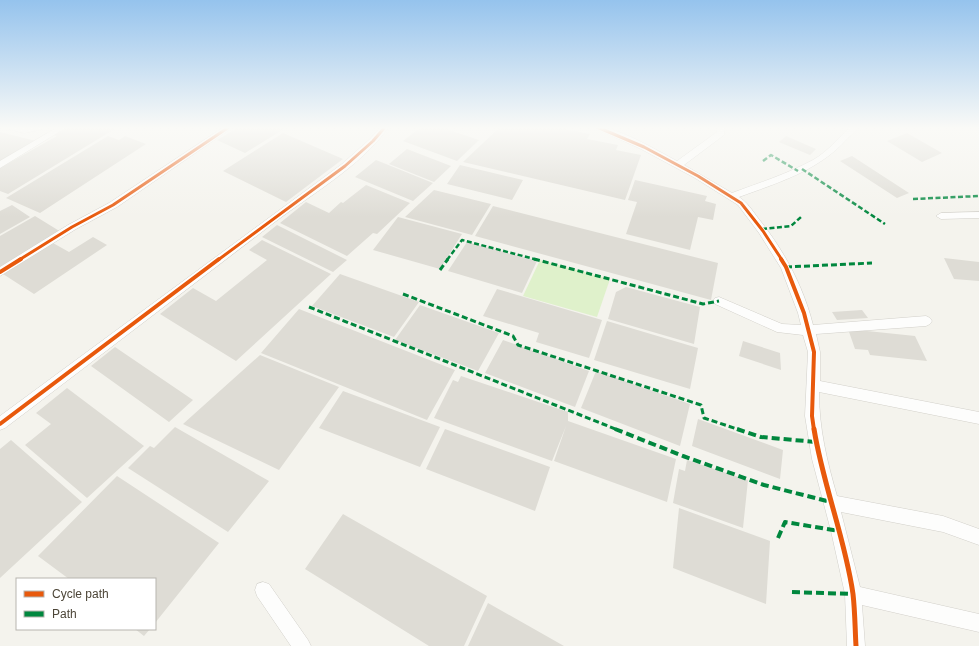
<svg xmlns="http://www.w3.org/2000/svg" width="979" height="646" font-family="Arial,sans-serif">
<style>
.green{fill:#dff1cb}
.building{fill:#dedcd5}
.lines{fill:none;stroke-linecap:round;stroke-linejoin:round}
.street-casing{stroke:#d2d0ca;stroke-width:1}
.street{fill:#fdfdfc;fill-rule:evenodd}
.quiet-far2{stroke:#00873e;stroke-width:2.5;stroke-dasharray:5 2.5;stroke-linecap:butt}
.quiet-far1{stroke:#00873e;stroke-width:3;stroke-dasharray:6 3;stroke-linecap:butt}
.quiet{stroke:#00873e;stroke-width:4;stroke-dasharray:8 4;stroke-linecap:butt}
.cycleway-far2-casing{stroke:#fff;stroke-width:5}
.cycleway-far1-casing{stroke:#fff;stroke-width:6}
.cycleway-casing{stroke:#fff;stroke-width:8}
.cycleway-far2{stroke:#e8590c;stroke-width:3}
.cycleway-far1{stroke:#e8590c;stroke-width:4}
.cycleway{stroke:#e8590c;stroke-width:5}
</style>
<rect width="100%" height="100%" fill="#f4f3ed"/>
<path class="green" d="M540 260 610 279 597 317 523 296Z"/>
<path class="building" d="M68 127H118L8 194 0 191V168L57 136 54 135Z
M239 127H279L284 129 245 153 217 140Z
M421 127H440L479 140 457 161 403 141Z
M500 127H555L590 134 587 139 618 145 616 150 641 155 625 200 463 162Z
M0 132 36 141 0 164Z
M283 133 343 159 286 202 223 171Z
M907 133 942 153 922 162 887 141Z
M108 136 119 140 125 136 146 144 40 213 6 198Z
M786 136 816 149 810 155 779 142Z
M407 149 451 166 434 182 389 164Z
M852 156 909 193 897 198 840 161Z
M376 160 433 183 413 201 355 177Z
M460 165 523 180 512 200 447 184Z
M635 180 707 196 705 201 716 204 713 220 698 217 690 250 626 234 637 202 628 200Z
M366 185 410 203 377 234 373 233 347 256 280 223 306 202 329 213 341 202 343 203Z
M434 190 491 204 472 235 405 217Z
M12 205 30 217 0 234V211Z
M493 206 718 263 711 300 475 236Z
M35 216 61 232 0 269V236Z
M398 217 462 234 440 269 373 250Z
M277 225 347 260 333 272 262 237Z
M93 237 107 245 34 294 3 274 53 243 69 252Z
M262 240 331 274 236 361 160 314 193 288 216 301 267 260 249 250Z
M467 242 537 261 522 293 448 271Z
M944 258 979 262V281L954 279Z
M340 274 419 302 394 337 312 306Z
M626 287 700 307 694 344 608 319 616 292Z
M497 289 602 320 589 358 536 342 539 333 483 316Z
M420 305 499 333 478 371 395 340Z
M299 309 455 370 427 420 261 353Z
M862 310 868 318 837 320 832 312Z
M607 321 698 348 690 389 594 360Z
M848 329 915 336 927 361 870 355 868 350 855 349Z
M503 340 589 371 575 407 485 373Z
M743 341 780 353 781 370 739 356Z
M115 347 193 400 169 422 91 366Z
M260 355 339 387 279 470 183 424Z
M596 371 690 404 680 446 581 408Z
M461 376 568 412V421L676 459 667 502 554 461 566 426 552 461 434 418 453 380 458 382Z
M67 388 144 446 87 498 25 445 51 424 36 413Z
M343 391 440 427 420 467 319 428Z
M698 419 783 450 780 479 692 446Z
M175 427 269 481 228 532 128 468 150 446 154 448Z
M445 429 550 467 535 511 426 469Z
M11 440 82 502 0 578V449Z
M687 460 748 480 743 528 673 503 679 469 685 471Z
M117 476 219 543 155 623V579H69L38 556Z
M679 508 770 541 766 604 673 568Z
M343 514 487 596 464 646H429L305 569Z
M488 603 564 646H468Z
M135 629H150L144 636Z"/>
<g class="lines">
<g class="street-casing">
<path id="street" d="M7 127H44L43 129 24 133 8 129Z
M58 127H67L0 168V161Z
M224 127H233L117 207 76 229 0 276V267L68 225 109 203Z
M381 127H389C359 168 311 194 271 225 193 284 116 344 38 403L5 428 0 430V416L342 164 370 139Z
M593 127C613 124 658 151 677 161L717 132V127H725L724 135 684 165 732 193C759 183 787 174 813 160 827 152 839 138 850 127H858C856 131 850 136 846 140 818 171 777 183 739 197 747 202 752 210 758 218 783 249 803 285 813 325L926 316 930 318 932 321 930 324 926 326 816 334 820 352V381L979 412V424L819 392C819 429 827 461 837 496L943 516 979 529V545L943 532 841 512 860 587 979 614V632L862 605 865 646H847L845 594 831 531 812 459 805 416 808 352 803 335 777 332 715 304 713 301 715 298 719 297 782 324 801 325 798 313 781 268 759 233 738 205 695 178 641 149Z
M979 212V218L941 219 936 216 941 213Z
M263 582 269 584 308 640 311 646H291L257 596 255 590 257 584Z"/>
</g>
<use href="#street" class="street"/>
<path class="quiet-far2" d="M763 161 771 155 798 171
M802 169 885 224
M913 199 979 196
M762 229 791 226 801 217
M447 260 462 240 538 260"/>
<path class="quiet-far1" d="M534 259 703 304 719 301
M786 267 872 263
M440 270 448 259
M403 294 513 336 518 345 701 405 704 418 740 430
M309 307 618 430"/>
<path class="quiet" d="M615 429 683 456 764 485 831 502
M737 429 761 437 816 442
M778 538 785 522 839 531
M792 592 853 594"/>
<g class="cycleway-far2-casing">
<path id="cycleway-far2" d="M597 127 644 147 698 176 741 203 763 231 782 260
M19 260 72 227 113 205 229 127
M218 260 345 166 373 141 385 127"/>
</g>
<g class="cycleway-far1-casing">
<path id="cycleway-far1" d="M781 259 786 267 804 313 814 352 812 416 814 430
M0 272 21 259
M0 424 219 259"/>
</g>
<g class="cycleway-casing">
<path id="cycleway" d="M814 429C823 485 845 538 853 594 855 611 855 629 856 646"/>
</g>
<use href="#cycleway-far2" class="cycleway-far2"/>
<use href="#cycleway-far1" class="cycleway-far1"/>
<use href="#cycleway" class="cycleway"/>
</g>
<linearGradient id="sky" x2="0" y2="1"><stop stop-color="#95c3ed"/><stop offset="0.59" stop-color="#fafaf7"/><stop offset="1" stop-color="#fafaf7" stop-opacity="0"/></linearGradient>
<rect width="979" height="217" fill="url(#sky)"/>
<rect x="16" y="578" width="140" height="52" fill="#ffffff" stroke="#b7b5af"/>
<rect x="24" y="591" width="20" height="6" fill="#e8590c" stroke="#b7b5af"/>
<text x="52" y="598" font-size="12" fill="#4c4537">Cycle path</text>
<rect x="24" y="611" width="20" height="6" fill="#00873e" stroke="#b7b5af"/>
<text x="52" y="618" font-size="12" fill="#4c4537">Path</text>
</svg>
